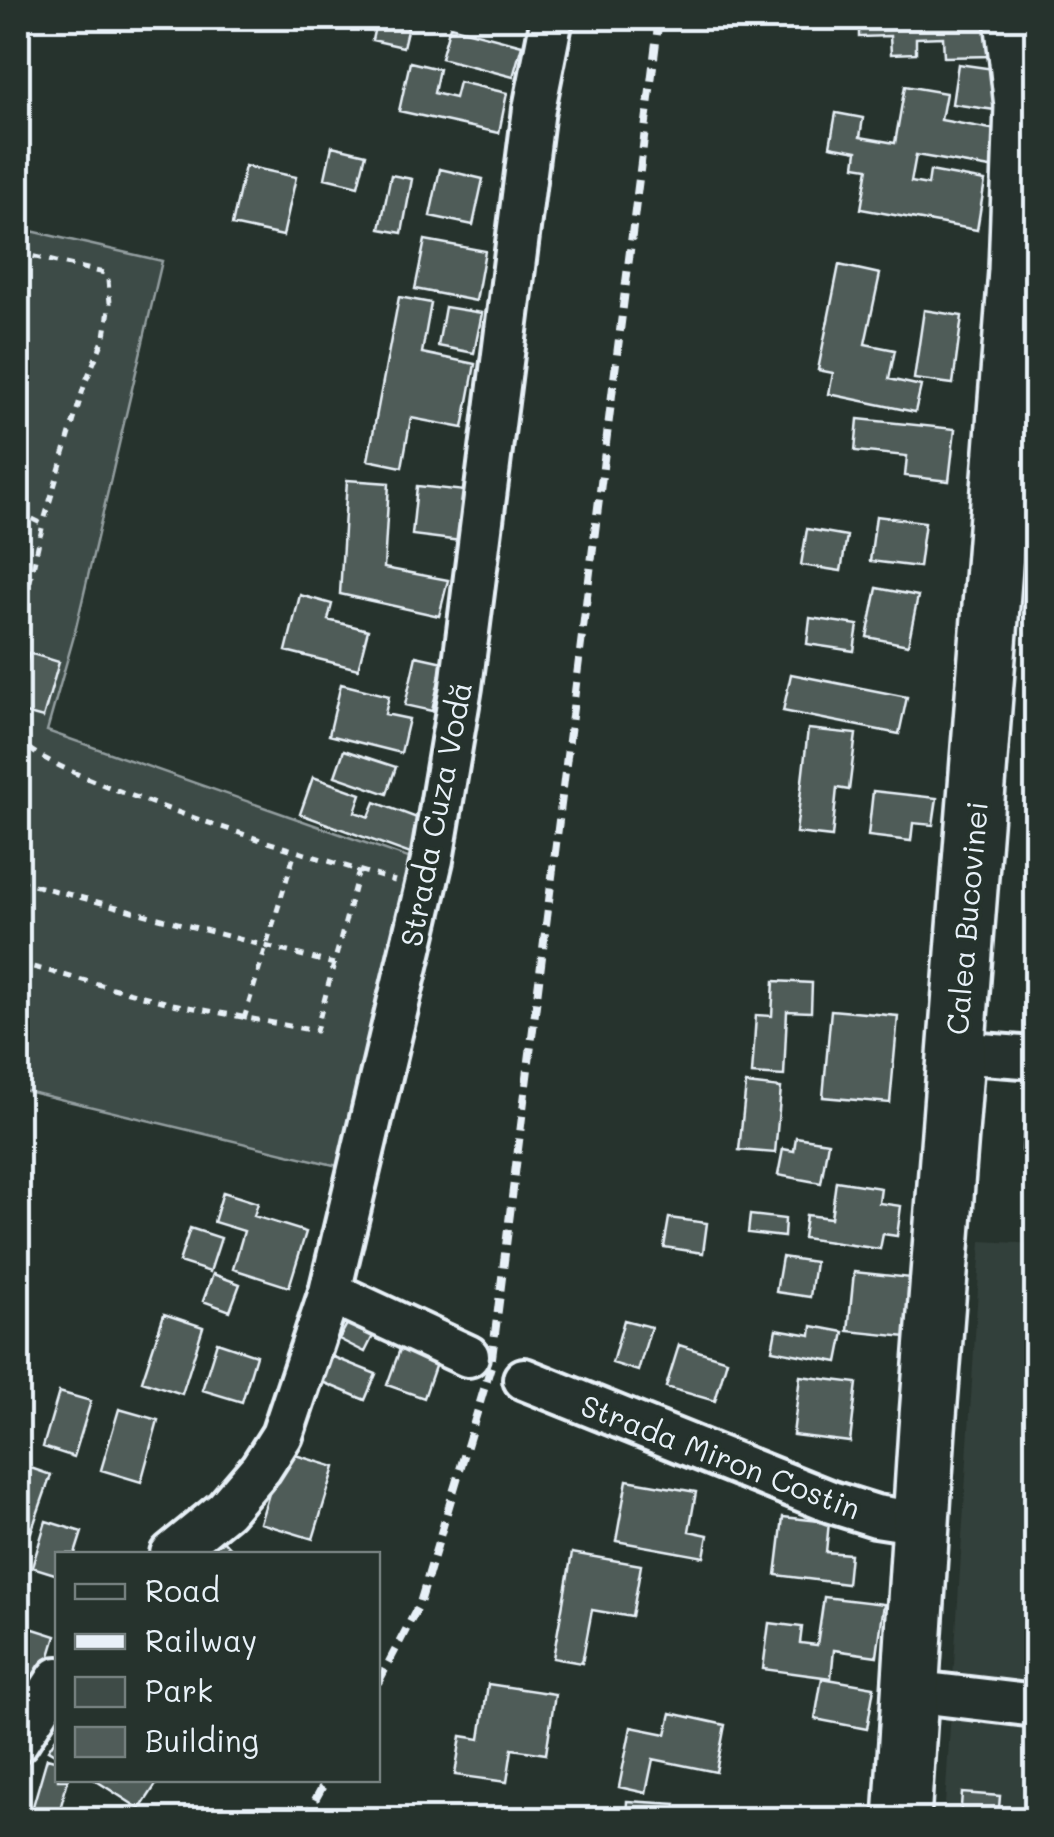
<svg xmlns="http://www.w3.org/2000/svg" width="1054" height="1837" font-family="Mali,sans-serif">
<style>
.built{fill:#333f3a}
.green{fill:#3e4b47;stroke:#939ea0;stroke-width:2.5}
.building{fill:#505c59;stroke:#e8f1f8;stroke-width:2.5}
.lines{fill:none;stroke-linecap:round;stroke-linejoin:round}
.minor-casing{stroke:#e8f1f8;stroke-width:48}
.highway-casing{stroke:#e8f1f8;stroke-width:62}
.path{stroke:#e8f1f8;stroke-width:5;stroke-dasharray:8 8;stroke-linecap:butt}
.minor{stroke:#26332d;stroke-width:40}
.highway{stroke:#26332d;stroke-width:55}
.rail{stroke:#e8f1f8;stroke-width:8;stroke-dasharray:15 8;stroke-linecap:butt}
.labels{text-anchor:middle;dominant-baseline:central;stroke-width:8;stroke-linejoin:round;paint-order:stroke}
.street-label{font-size:30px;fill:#e8f1f8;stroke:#26332d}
</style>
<rect width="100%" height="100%" fill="#26332d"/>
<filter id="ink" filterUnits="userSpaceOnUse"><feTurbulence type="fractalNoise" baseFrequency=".01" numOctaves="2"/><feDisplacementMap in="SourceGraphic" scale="20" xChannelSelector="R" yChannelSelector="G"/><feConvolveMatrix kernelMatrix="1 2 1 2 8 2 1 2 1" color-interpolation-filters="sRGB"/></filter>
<g filter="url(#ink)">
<path class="built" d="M981 1241 1036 1244V1819L944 1820Z"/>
<path class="green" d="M18 228 162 261 74 636 47 731 420 862 342 1167 18 1089Z"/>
<path class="building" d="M377 18H410L403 47 372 40Z
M859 18H992L993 56 944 57 943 37 916 38V53L891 54 890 36 859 37Z
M450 26 522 45 513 77 441 58Z
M410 62 439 69 434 93 455 98 459 82 507 93 499 133 399 111Z
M958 64 1001 70 995 110 952 104Z
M905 86 946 93 941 120 1002 131 996 169 916 155 911 182 928 185 930 171 985 181 977 230 861 209 868 168 855 166 857 151 830 146 836 113 863 118 860 137 895 143Z
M332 146 366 154 358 186 325 178Z
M245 166 296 177 283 236 232 225Z
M440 169 483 179 473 225 430 216Z
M391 175 412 179 402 233 380 229Z
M425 240 485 251 476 301 415 289Z
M839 265 880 274 865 344 895 350 889 379 921 386 915 412 829 394 833 373 818 370Z
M399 297 431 303 422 353 475 364 463 428 411 418 402 467 368 460Z
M445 307 482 313 474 353 438 346Z
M924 310 962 316 953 384 914 379Z
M858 419 955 429 949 481 905 476 907 456 855 451Z
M347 480 389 483 384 568 448 580 439 616 340 594Z
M417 486 466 491 461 541 412 535Z
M876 516 925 522 919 567 870 561Z
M807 529 847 536 841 571 801 565Z
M877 588 918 596 908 645 867 637Z
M300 595 332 604 328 620 368 630 358 669 286 651Z
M810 618 858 625 854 651 807 644Z
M29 653 59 662 43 718 18 711V694Z
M416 656 443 662 432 711 405 705Z
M791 674 907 697 899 734 783 711Z
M341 684 389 696 385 714 409 719 401 753 329 735Z
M808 729 856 734 849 790 837 788 832 837 796 833Z
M344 750 396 767 387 794 335 776Z
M313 777 361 794 355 812 369 817 375 802 425 821 413 855 300 814Z
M873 791 937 798 933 825 913 823 911 841 868 836Z
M1035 952H1036V1010L1030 1009Z
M774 981 812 983 811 1012 787 1011 784 1076 752 1074 756 1015 772 1016Z
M831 1010 898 1016 890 1103 823 1097Z
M746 1084 781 1088 775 1153 739 1150Z
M1027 1096 1036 1097V1154L1022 1152Z
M796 1137 828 1142 821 1183 778 1175 783 1149 794 1151Z
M836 1181 881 1188 879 1203 901 1206 897 1236 883 1234 880 1249 803 1238 806 1215 831 1218Z
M223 1192 258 1203 254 1216 306 1232 289 1287 233 1269 244 1231 214 1222Z
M750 1215 785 1219 784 1237 748 1233Z
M669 1218 707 1223 703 1253 664 1247Z
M190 1228 221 1238 210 1272 179 1262Z
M782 1257 815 1262 810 1297 776 1292Z
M854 1272 912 1278 906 1337 848 1331Z
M213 1274 240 1284 230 1311 203 1301Z
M353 1313 378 1326 365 1352 339 1339Z
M164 1314 203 1327 182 1394 142 1381Z
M624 1320 651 1327 638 1371 612 1363Z
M812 1326 844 1332 838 1362 772 1350 776 1329 811 1335Z
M403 1341 439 1355 424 1398 387 1385Z
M217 1342 256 1355 242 1402 202 1390Z
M679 1345 727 1360 715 1401 666 1387Z
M326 1354 376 1374 365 1400 315 1379Z
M800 1376 857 1383 850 1442 793 1435Z
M59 1392 91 1401 74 1457 43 1447Z
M119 1409 158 1420 141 1482 101 1470Z
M282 1451 335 1467 313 1539 260 1523Z
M22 1465 51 1475 31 1532 18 1528V1479Z
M627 1480 696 1492 689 1531 708 1535 704 1557 616 1541Z
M783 1517 829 1522 826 1552 850 1554 847 1584 776 1575Z
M46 1521 82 1532 75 1554H58V1575L32 1567Z
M218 1535 236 1554H196Z
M572 1553 641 1565 632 1617 592 1610 582 1663 553 1658Z
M824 1597 884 1604 877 1656 834 1650 831 1678 763 1669 769 1623 802 1627 800 1643 817 1645Z
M18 1624 56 1636 38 1695 18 1688Z
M822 1678 874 1687 867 1729 815 1719Z
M488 1684 555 1694 546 1754 512 1749 507 1782 455 1775 461 1736 480 1739Z
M671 1713 725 1725 716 1772 653 1759 646 1793 619 1787 631 1727 666 1734Z
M58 1735V1756L48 1750Z
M47 1758 58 1761V1780H68L57 1820H29Z
M95 1780H159L140 1809Z
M962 1793 1000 1796 998 1820H960Z
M627 1801 676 1804 675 1820H626Z"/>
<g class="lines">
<g class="minor-casing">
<path id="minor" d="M955 1052 1036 1058
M330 1292 468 1356
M524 1379 831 1502 876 1516 921 1523
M171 1554 225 1510 261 1468 282 1435 330 1292 432 860 461 687 534 109 552 18
M910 1691 1036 1706
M18 1741 58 1678"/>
</g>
<g class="highway-casing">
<path id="highway" d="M902 1820 927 1429 1017 271 1023 106 1013 18"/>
</g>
<path class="path" d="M18 253 104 273 108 280 110 303 105 336 85 383 43 524
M18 512 43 524 18 634
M18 738C38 776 338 864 395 881
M18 881 334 964
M18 963 173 1004 316 1031 359 870
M244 1019 295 852"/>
<use href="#minor" class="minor"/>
<use href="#highway" class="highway"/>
<path class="rail" d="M378 1683 420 1603 491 1366 659 18
M304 1820 326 1780"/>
</g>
</g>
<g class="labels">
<g class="street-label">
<text transform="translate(435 814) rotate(-79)">Strada Cuza Vodă</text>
<text transform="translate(966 918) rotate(-85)">Calea Bucovinei</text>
<text transform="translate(721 1456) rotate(21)">Strada Miron Costin</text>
</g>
</g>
<rect width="1054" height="1837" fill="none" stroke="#26332d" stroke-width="60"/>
<rect x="30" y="30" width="994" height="1777" fill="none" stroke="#e8f1f8" stroke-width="4" filter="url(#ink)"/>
<rect x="55" y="1552" width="325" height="230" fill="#26332d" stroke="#747f7e" stroke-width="2.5"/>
<rect x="75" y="1584" width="50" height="15" fill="#26332d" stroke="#747f7e" stroke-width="2.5"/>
<text x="145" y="1602" font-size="30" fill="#e8f1f8">Road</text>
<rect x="75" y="1634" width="50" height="15" fill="#e8f1f8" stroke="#747f7e" stroke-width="2.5"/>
<text x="145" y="1652" font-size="30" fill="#e8f1f8">Railway</text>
<rect x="75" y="1677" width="50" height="30" fill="#3e4b47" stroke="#747f7e" stroke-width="2.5"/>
<text x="145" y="1702" font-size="30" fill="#e8f1f8">Park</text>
<rect x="75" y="1727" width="50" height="30" fill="#505c59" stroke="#747f7e" stroke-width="2.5"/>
<text x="145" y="1752" font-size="30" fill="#e8f1f8">Building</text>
</svg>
